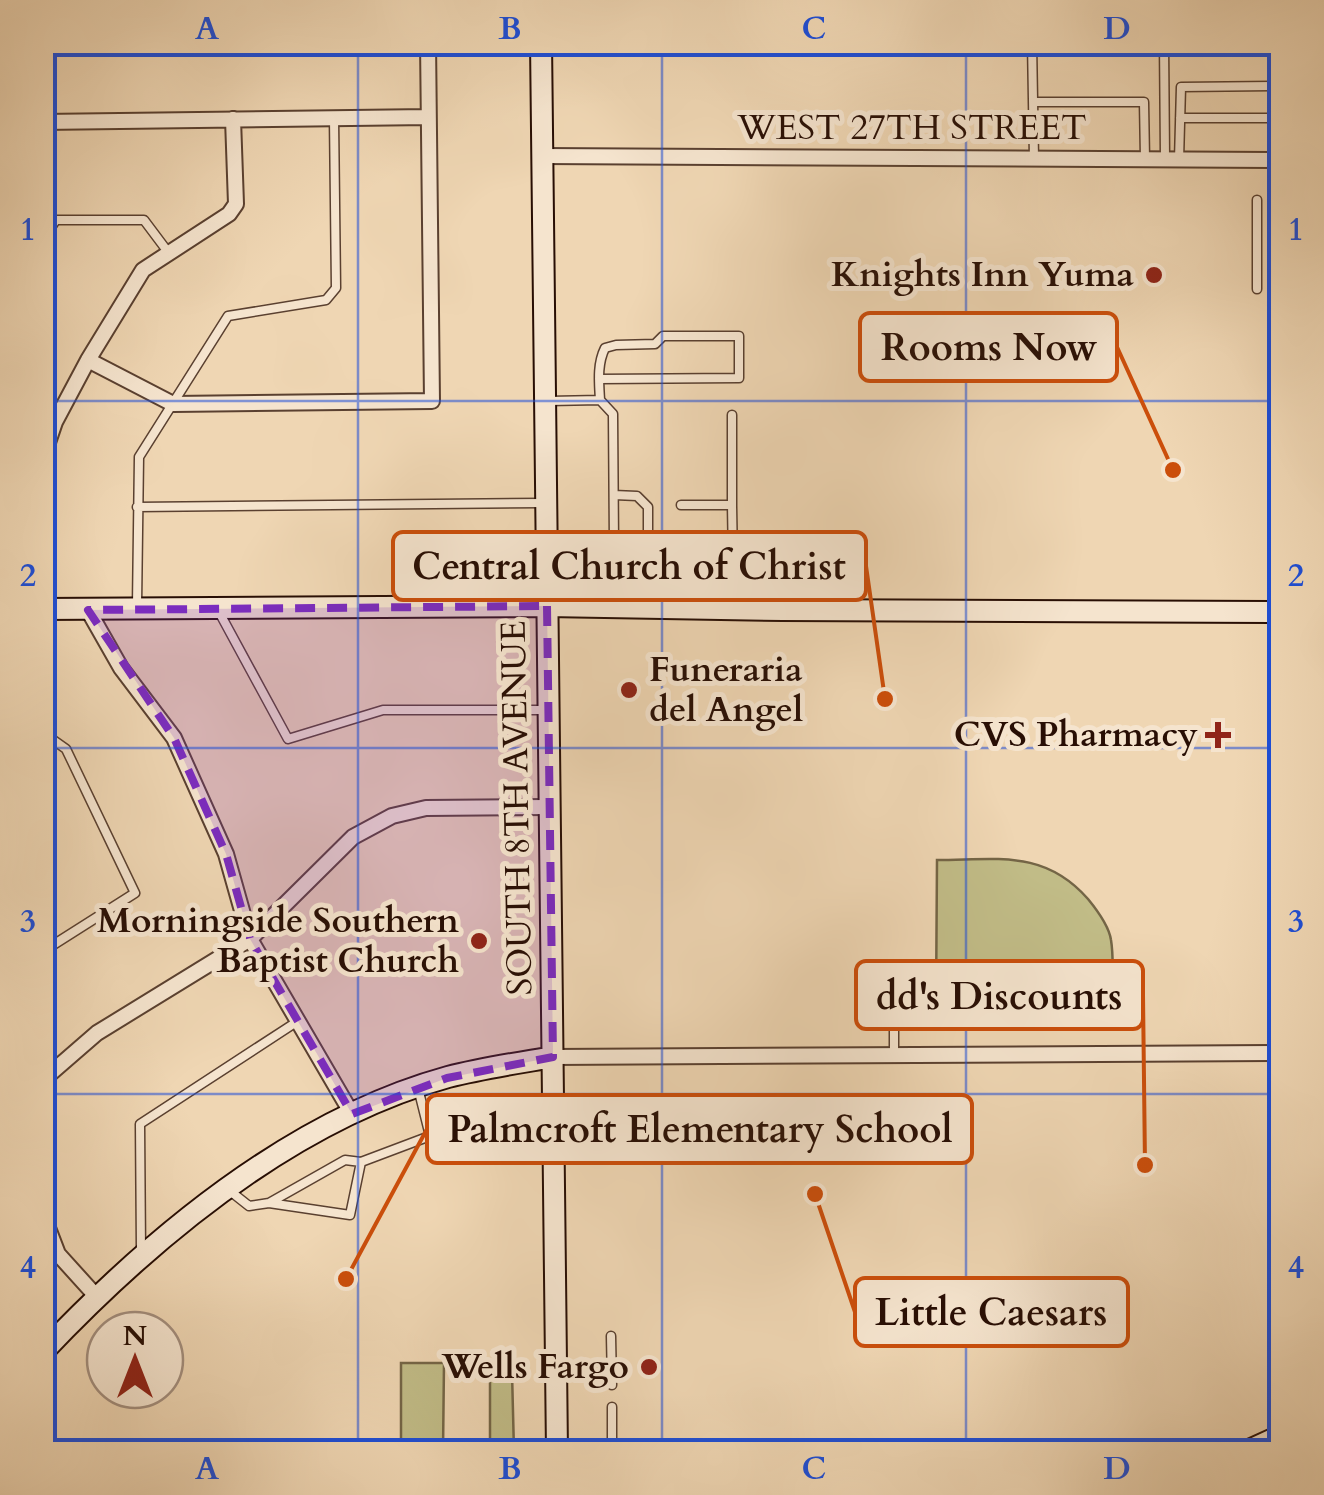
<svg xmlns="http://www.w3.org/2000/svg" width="1324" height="1495" font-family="Cardo,serif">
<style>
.green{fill:#c1bc87;stroke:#746546;stroke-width:2.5}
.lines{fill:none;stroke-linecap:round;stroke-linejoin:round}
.lane-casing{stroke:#5a4030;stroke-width:11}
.street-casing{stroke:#5a4030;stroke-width:18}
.secondary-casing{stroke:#280e04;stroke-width:24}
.lane{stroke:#f5e4ce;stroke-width:8}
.street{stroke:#f5e4ce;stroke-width:14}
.secondary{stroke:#f5e4ce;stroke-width:20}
.marked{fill:#7b2cbf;fill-opacity:0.2;stroke:#7b2cbf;stroke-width:8;stroke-dasharray:20 12;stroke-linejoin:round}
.grid{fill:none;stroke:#1d4ed8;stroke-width:2.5;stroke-opacity:0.55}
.poi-dot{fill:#8f2418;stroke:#f5e4ce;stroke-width:4}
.labels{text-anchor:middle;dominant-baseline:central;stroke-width:10;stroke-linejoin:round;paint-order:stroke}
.street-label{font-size:35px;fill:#280e04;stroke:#f5e4ce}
.poi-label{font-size:35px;font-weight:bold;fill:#280e04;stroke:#f5e4ce;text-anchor:end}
.leader{fill:none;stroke:#cb4e0b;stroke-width:4}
.callout-dot{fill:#cb4e0b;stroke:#f5e4ce;stroke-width:4}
.callout{fill:#f5e4ce;stroke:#cb4e0b;stroke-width:4}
.callout-label{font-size:38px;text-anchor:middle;font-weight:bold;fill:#280e04}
.neatline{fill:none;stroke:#1d4ed8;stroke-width:4}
.grid-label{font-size:32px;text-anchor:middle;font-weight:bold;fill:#1d4ed8}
</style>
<rect width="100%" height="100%" fill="#efd6b3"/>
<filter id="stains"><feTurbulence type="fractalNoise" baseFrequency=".002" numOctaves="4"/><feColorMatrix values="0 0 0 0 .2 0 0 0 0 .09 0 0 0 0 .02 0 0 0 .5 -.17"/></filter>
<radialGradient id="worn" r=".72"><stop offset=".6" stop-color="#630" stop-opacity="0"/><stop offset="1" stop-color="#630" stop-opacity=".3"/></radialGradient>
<path class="green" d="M937 860C997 860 1044 849 1088 899 1097 910 1109 926 1111 940 1115 964 1111 992 1112 1018L945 1016 936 1004Z
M401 1363H444L443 1452H401Z
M490 1372H512L514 1452H490Z"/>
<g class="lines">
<g class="lane-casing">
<path id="lane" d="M1032 42 1034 159
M1164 42 1165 158
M1033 102H1144L1145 159
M1180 118H1282
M1179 160 1181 87 1282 86
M1276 160 1277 204
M1257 200V289
M42 241 56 220H144L168 252
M600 400 613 414 614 545 641 546 648 534V507L637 496 614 495
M549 401 600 400C599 382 597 364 605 348L616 345 655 344 663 336H739V378L599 379
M681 505H732V415
M732 505 733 562 737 571 738 609
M137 507 543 503
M697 554 698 605
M614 602C626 591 630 576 641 564 653 577 652 590 667 604
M137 605 139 457 228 316 326 300 336 288 334 118
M218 610 288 739 383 710H548
M42 732 66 749 135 893 42 952
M894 1012V1055
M230 1191 249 1206 269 1203 345 1160 361 1162 430 1136 418 1088
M269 1203 350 1215 361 1162
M141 1251 140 1124 298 1021
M611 1336 612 1385
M612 1407V1448"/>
</g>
<g class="street-casing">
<path id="street" d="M42 122 428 117
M542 156 1282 160
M88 360 173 404 432 401 428 42
M42 460 55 422 88 360 143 270 229 214 236 204 233 119
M88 610 121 668 174 738 226 854 250 939 352 1114
M553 1057 1282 1053
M44 1079 97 1033 250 939 353 837 392 816 426 808 550 807
M44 1079 48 1228 58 1254 96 1296"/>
</g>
<g class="secondary-casing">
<path id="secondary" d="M541 42 557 1452
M42 609 547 606 783 610 1282 612
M42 1353C152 1237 292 1120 448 1077 483 1068 518 1063 553 1057
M1245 1452 1282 1435"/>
</g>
<use href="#lane" class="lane"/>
<use href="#street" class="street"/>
<use href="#secondary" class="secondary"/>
</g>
<path class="marked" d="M547 606 553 1057 447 1078 352 1114 250 939 226 854 174 738 88 610Z"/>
<path class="grid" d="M358 42V1452M662 42V1452M966 42V1452M42 401H1282M42 748H1282M42 1094H1282"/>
<g class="poi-dot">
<circle cx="1154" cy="275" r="10"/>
<circle cx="629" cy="690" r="10"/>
<path d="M1213 720h10v10h10v10h-10v10h-10v-10h-10v-10h10z"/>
<circle cx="479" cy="941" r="10"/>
<circle cx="649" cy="1367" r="10"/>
</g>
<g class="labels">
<g class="street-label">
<text x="912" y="128">WEST 27TH STREET</text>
<text transform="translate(517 808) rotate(-91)">SOUTH 8TH AVENUE</text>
</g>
<g class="poi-label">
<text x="1134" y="275">Knights Inn Yuma</text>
<text x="649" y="670" text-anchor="start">Funeraria<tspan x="649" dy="40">del Angel</tspan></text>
<text x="1198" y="735">CVS Pharmacy</text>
<text x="459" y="921">Morningside Southern<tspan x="459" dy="40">Baptist Church</tspan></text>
<text x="629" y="1367">Wells Fargo</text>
</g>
</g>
<path class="leader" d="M1173 470L1117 347M885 699L866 566M1145 1165L1143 995M346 1279L427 1129M815 1194L855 1312"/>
<g class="callout-dot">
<circle cx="1173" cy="470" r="10"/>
<circle cx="885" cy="699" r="10"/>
<circle cx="1145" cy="1165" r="10"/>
<circle cx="346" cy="1279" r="10"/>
<circle cx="815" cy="1194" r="10"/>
</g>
<g class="callout">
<rect x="860" y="313" width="257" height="68" rx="10"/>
<rect x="393" y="532" width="473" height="68" rx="10"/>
<rect x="856" y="961" width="287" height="68" rx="10"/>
<rect x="427" y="1095" width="545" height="68" rx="10"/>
<rect x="855" y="1278" width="273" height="68" rx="10"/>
</g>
<g class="callout-label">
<text x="989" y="360">Rooms Now</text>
<text x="629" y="579">Central Church of Christ</text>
<text x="999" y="1009">dd's Discounts</text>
<text x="700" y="1142">Palmcroft Elementary School</text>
<text x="991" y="1325">Little Caesars</text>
</g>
<rect width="1324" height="1495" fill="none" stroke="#efd6b3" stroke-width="110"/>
<g transform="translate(135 1360)"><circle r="48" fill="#f5e4ce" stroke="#a38e7d" stroke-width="2.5"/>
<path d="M0-8L18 38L0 25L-18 38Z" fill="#8f2418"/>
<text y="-15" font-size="28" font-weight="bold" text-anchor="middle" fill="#280e04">N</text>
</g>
<rect x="55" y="55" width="1214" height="1385" class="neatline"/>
<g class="grid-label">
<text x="207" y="39">A</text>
<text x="510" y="39">B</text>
<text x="814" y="39">C</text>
<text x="1117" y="39">D</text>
<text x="28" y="240">1</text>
<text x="1296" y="240">1</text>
<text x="28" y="586">2</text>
<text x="1296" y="586">2</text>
<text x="28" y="932">3</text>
<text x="1296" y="932">3</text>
<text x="28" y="1278">4</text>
<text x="1296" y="1278">4</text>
<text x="207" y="1479">A</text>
<text x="510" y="1479">B</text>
<text x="814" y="1479">C</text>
<text x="1117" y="1479">D</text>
</g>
<rect width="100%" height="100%" filter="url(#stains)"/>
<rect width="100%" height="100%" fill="url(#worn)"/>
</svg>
